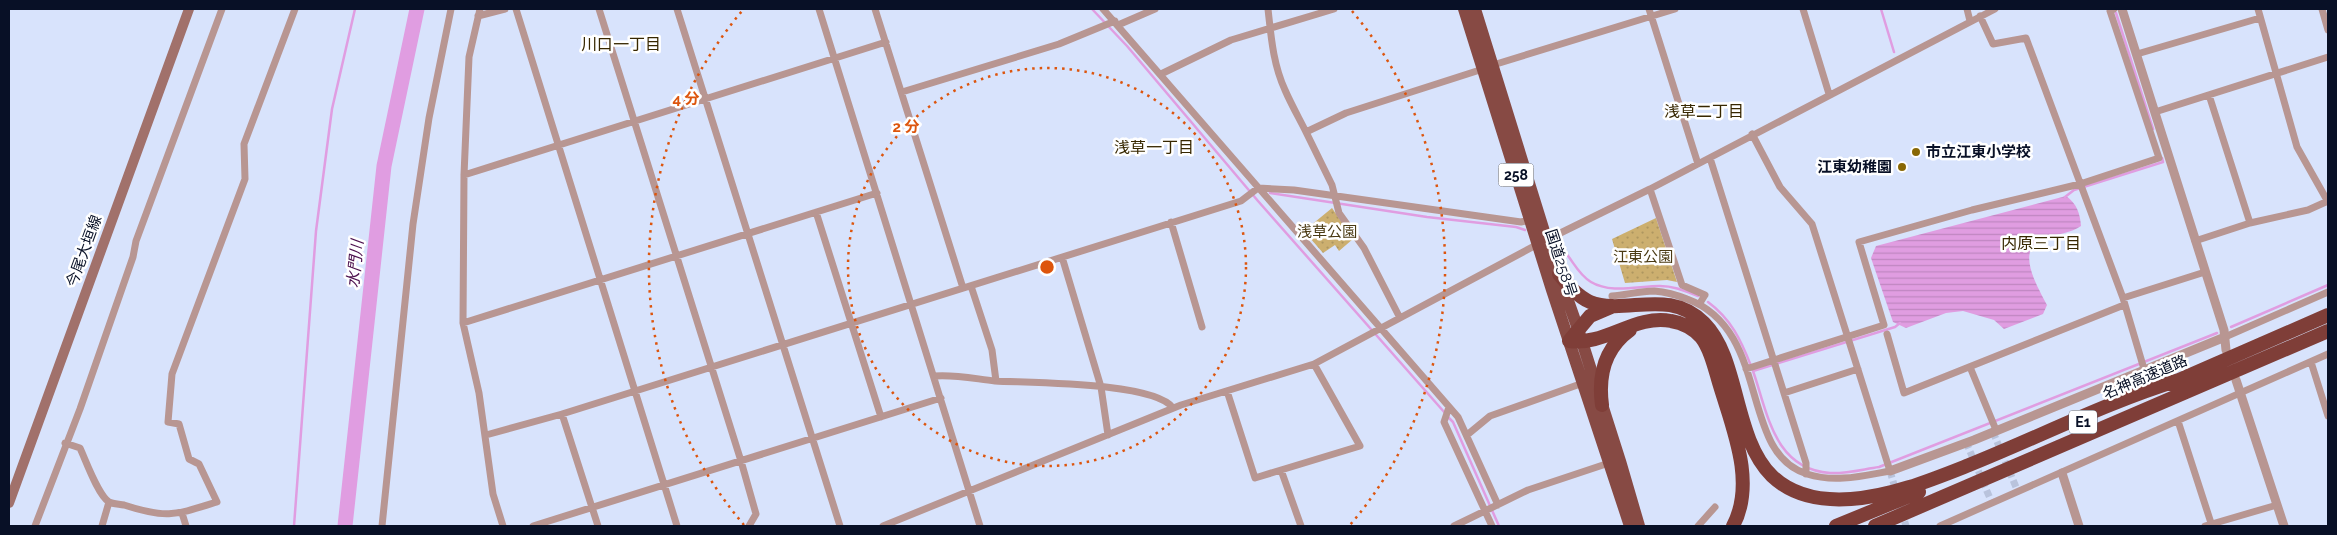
<svg xmlns="http://www.w3.org/2000/svg" width="2337" height="535" font-family="Raleway,'Noto Sans JP',sans-serif">
<style>
.park{fill:url(#park-dots)}
.water{fill:url(#water-rules)}
.lines{fill:none;stroke-linecap:round;stroke-linejoin:round}
.stream{stroke:#e09de1;stroke-width:2.5}
.river{stroke:#e09de1;stroke-width:15}
.minor-tunnel{stroke:#b9c3dc;stroke-width:7;stroke-dasharray:7 3.5;stroke-linecap:butt}
.minor{stroke:#b89692;stroke-width:7}
.tertiary{stroke:#b89692;stroke-width:9}
.secondary{stroke:#a1716b;stroke-width:10}
.trunk{stroke:#874a44;stroke-width:12}
.motorway{stroke:#7f3e38;stroke-width:14}
.ring{fill:none;stroke:#dd550d;stroke-width:2.5;stroke-dasharray:2.5 5}
.poi-dot{fill:#896805;stroke:#fff;stroke-width:2}
.labels{text-anchor:middle;dominant-baseline:central;stroke-width:5;stroke-linejoin:round;paint-order:stroke}
.shield{fill:#fff;stroke:#525867;stroke-width:1}
.shield-label{font-size:14px;font-weight:bold;fill:#081026}
.poi-label{font-size:15px;font-weight:bold;fill:#081026;stroke:#fff;text-anchor:start}
.park-label{font-size:15px;fill:#4a3a13;stroke:#fff}
.street-label{font-size:15px;fill:#081026;stroke:#fff}
.neighbourhood-label{font-size:16px;fill:#372700;stroke:#fff}
.water-label{font-size:16px;font-style:italic;fill:#4b0f4d;stroke:#fff}
.centre{fill:#dd550d;stroke:#fff;stroke-width:2.5}
.ring-label{font-size:15px;text-anchor:middle;font-weight:bold;fill:#dd550d;stroke:#fff;stroke-width:5;stroke-linejoin:round;paint-order:stroke}
</style>
<defs>
<pattern id="park-dots" width="8" height="8" patternUnits="userSpaceOnUse" patternTransform="scale(1.25)"><rect width="8" height="8" fill="#ccaf6f"/><path d="M2 2h.1M6 6h.1" fill="none" stroke="#ae9660" stroke-width="1.8" stroke-linecap="round"/></pattern>
<pattern id="water-rules" width="6" height="5" patternUnits="userSpaceOnUse" patternTransform="scale(1.25)"><rect width="6" height="5" fill="#e09de1"/><path d="M0 2.5h6" fill="none" stroke="#bf86c1"/></pattern>
</defs>
<rect width="100%" height="100%" fill="#d8e3fc"/>
<path class="park" d="M1332 208 1353 239 1339 251 1335 245 1323 253 1304 231Z
M1656 218 1677 282 1667 280 1625 283 1612 239Z"/>
<path class="water" d="M2066 196C2077 204 2080 213 2081 226 2072 233 2056 234 2045 238 2013 248 2038 287 2047 305L2043 314 2004 329 1994 320 1963 311 1946 313 1906 328 1893 322 1871 258 1876 246Z"/>
<g class="lines">
<path class="stream" d="M1092 9 1127 46 1258 201 1445 413
M1881 9 1894 52
M2116 13 2153 129
M1270 193 1427 217 1516 227 1525 230
M2065 197 2074 190 2163 162 2162 158
M1560 247C1572 257 1576 273 1591 282 1611 294 1638 286 1660 286 1674 286 1685 291 1698 296
M1708 302C1731 319 1741 340 1751 366
M1900 323 1895 327 1753 371C1768 414 1774 469 1830 473 1846 474 1864 469 1879 467L2217 333
M2231 327 2328 285
M1448 417 1453 422 1499 526
M294 526 316 231 332 109 355 9"/>
<path class="river" d="M345 526 384 166 417 9"/>
<path class="minor-tunnel" d="M1993 432 2018 492
M1966 442 1992 503
M1890 471 1906 526"/>
<path class="minor" d="M480 9 469 57 464 175 463 323 479 393 493 494 503 526
M516 9 677 526
M599 9 741 461 756 514 749 526
M677 9 840 526
M819 9 980 526
M875 9 963 288
M1103 9 1458 417 1498 505
M1268 9C1271 36 1273 64 1285 90 1291 104 1299 118 1306 132
M1649 9 1698 164
M1803 9 1829 94
M1967 9 1970 21
M2258 9 2297 147 2328 202
M2322 9 2328 30
M478 16 505 9
M1980 16 1993 44 2026 38 2123 298 2144 369
M1118 25 1155 9
M2137 54 2260 18
M1493 65 1675 9
M1161 74 1231 40 1334 9
M902 92 1059 44 1115 21
M2209 95 2250 223
M2155 112 2328 57
M1710 158 1806 463V474
M464 175 886 42
M1650 189 1682 285 1705 295 1700 303
M816 212 881 417
M1171 222 1202 327
M2195 241 2250 223 2308 210 2328 201
M1062 257 1101 387 1108 435
M971 286 992 350 996 381
M1612 296C1626 295 1640 291 1654 291 1665 292 1677 295 1687 299 1772 330 1738 453 1807 474 1835 483 1862 476 1890 471L1812 224 1780 187 1752 134
M2123 298 2205 272
M1400 318 1364 248 1339 213 1332 185 1306 132 1346 113 1483 69
M463 323 877 193
M1887 334 1904 393 2124 305
M2225 337 2328 292
M2311 362 2328 416
M1970 367 1996 430
M1746 369 1884 325 1859 242 1972 210 2080 184 2159 158 2110 11 2114 9
M934 376C954 374 976 379 995 381 1029 383 1154 382 1173 408
M1227 391 1255 478 1281 470 1301 526
M1784 393 1858 369
M1449 407 1444 422 1492 526
M562 414 598 526
M2178 421 2212 526
M486 435 562 414 1241 201 1258 188 1294 190 1521 222 1530 220
M1467 435 1490 416 1583 383
M65 443 80 448C86 461 98 495 109 502 113 504 120 504 124 505 167 519 175 515 217 502L199 464 189 459 179 424 168 422 172 374 245 179 244 144 295 9
M1281 470 1360 446 1314 364
M182 513 186 526
M35 526 80 409 133 257 136 241 222 9
M102 526 109 502
M382 526 413 224 429 118 451 9
M533 526 941 398
M883 526 1181 405 1314 364 1538 244 1650 189 1995 9
M1454 526 1528 490 1609 463
M1698 526 1715 507
M1940 526 2328 354
M2205 526 2277 505"/>
<path class="tertiary" d="M2122 9 2224 330 2226 350
M2236 380 2284 526
M1890 471 1974 440 2225 337
M2062 473 2079 526"/>
<path class="secondary" d="M9 503 189 9"/>
<path class="trunk" d="M1464 9 1552 290 1630 526
M1475 9 1547 241 1578 329 1620 461 1639 526"/>
<path class="motorway" d="M1559 274C1568 285 1577 296 1590 302 1626 316 1668 287 1704 323 1740 359 1733 438 1772 476 1793 496 1823 501 1851 499 1892 496 1931 480 1969 465 2039 437 2107 402 2179 380
M1611 307 1590 316 1569 341C1605 346 1635 314 1671 321 1683 323 1693 328 1701 337 1711 350 1715 370 1720 386 1733 429 1756 483 1733 526
M2170 384 2328 315
M1602 405C1598 375 1605 348 1630 330
M1836 526 1919 492
M1875 526 2328 331"/>
</g>
<g class="ring">
<circle cx="1047" cy="267" r="199"/>
<path d="M744 525A398 398 0 0 1 742 11M1352 11A398 398 0 0 1 1350 525"/>
</g>
<g class="poi-dot">
<circle cx="1916" cy="152" r="5"/>
<circle cx="1902" cy="167" r="5"/>
</g>
<g class="labels">
<g class="shield">
<rect x="1498.5" y="163.5" width="35" height="23" rx="4"/>
<rect x="2069" y="410.5" width="28" height="23" rx="4"/>
</g>
<g class="shield-label">
<text x="1516" y="175">258</text>
<text x="2083" y="422">E1</text>
</g>
<g class="poi-label">
<text x="1926" y="152">市立江東小学校</text>
<text x="1892" y="167" text-anchor="end">江東幼稚園</text>
</g>
<g class="park-label">
<text x="1327" y="232">浅草公園</text>
<text x="1643" y="257">江東公園</text>
</g>
<g class="street-label">
<text transform="translate(84 251) rotate(-70)">今尾大垣線</text>
<text transform="translate(1561 263) rotate(72)">国道258号</text>
<text transform="translate(2145 377) rotate(-23)">名神高速道路</text>
</g>
<g class="neighbourhood-label">
<text x="621" y="44">川口一丁目</text>
<text x="1704" y="111">浅草二丁目</text>
<text x="1154" y="147">浅草一丁目</text>
<text x="2041" y="243">内原三丁目</text>
</g>
<g class="water-label">
<text transform="translate(355 264) rotate(-84)">水門川</text>
</g>
</g>
<circle cx="1047" cy="267" r="8" class="centre"/>
<g class="ring-label">
<text x="686" y="104">4 分</text>
<text x="906" y="132">2 分</text>
</g>
<rect width="2337" height="535" fill="none" stroke="#081026" stroke-width="20"/>
</svg>
